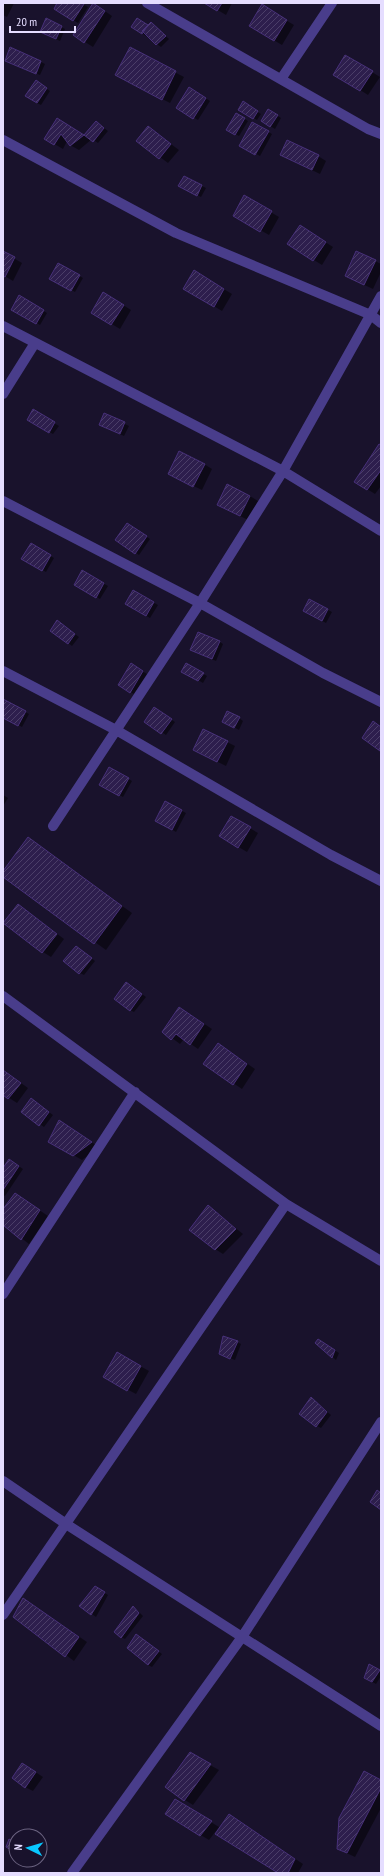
<svg xmlns="http://www.w3.org/2000/svg" width="384" height="1876" font-family="'PT Sans Narrow',sans-serif">
<style>
.shadow{fill:#0007}
.building{fill:url(#building-hatch);stroke:#473079}
.lines{fill:none;stroke-linecap:round;stroke-linejoin:round}
.minor{stroke:#493d8b;stroke-width:10}
</style>
<defs>
<pattern id="building-hatch" width="6" height="6" patternUnits="userSpaceOnUse"><rect width="6" height="6" fill="#2d1e4d"/><path d="M-1 1l2-2M0 6l6-6M5 7l2-2" fill="none" stroke="#4b3e68"/></pattern>
</defs>
<rect width="100%" height="100%" fill="#19122c"/>
<path class="shadow" d="M3 3H14L7 17 3 15Z
M58 3H81L88 7 78 23 55 9Z
M206 3H232L226 15Z
M262 6 294 25 282 45 250 26Z
M102 9 112 16 93 47 74 35Z
M151 23 169 39 161 47 142 33Z
M61 27 65 29 60 41 45 34Z
M130 49 184 77 170 103 125 80Z
M346 56 380 77 368 95 335 74Z
M41 62 45 64 40 75 10 63Z
M40 84 50 91 41 105 37 103Z
M190 88 210 101 198 120 178 108Z
M243 103 261 114 257 120 239 109Z
M269 110 281 118 275 129 262 121Z
M237 114 248 121 239 136 228 130Z
M57 120 85 136 96 122 108 131 98 143 92 139 79 150 70 145 67 141 63 149 46 139Z
M252 123 272 134 260 156 240 145Z
M148 127 179 150 168 163 137 140Z
M318 156 326 161 320 174 289 159Z
M184 177 206 188 201 197 179 186Z
M245 197 279 217 269 235 234 215Z
M308 231 333 247 322 265 288 244Z
M3 252 22 263 13 281 3 275Z
M357 252 381 264V272L373 289 354 280Z
M58 264 83 278 75 292 50 278Z
M194 271 232 294 222 311 184 288Z
M20 297 47 313 40 325 12 309Z
M112 298 131 310 120 329 92 312Z
M33 411 59 426 53 434 28 420Z
M105 414 129 426 124 436 104 427Z
M381 446V486L375 494 356 482Z
M204 464 212 469 202 490 177 478Z
M250 496 258 501 248 520 226 509Z
M131 526 150 539 139 555 136 553Z
M31 545 54 558 46 572 23 559Z
M82 571 108 586 100 599 75 584Z
M133 591 158 605 150 618 126 604Z
M309 600 332 612 326 623 304 611Z
M61 624 79 637 72 646 51 630Z
M220 642 223 644 216 661 196 652Z
M186 664 207 676 203 683 183 671Z
M132 665 147 674 134 694 119 685Z
M3 700 29 714 22 727 3 717Z
M159 711 175 722 166 735 145 721Z
M239 718 243 721 239 730 223 721Z
M373 723 381 727V750L363 738Z
M227 742 235 746 226 766 202 754Z
M110 768 132 781 123 797 101 785Z
M3 795 8 798 3 806Z
M165 802 186 813 176 832 156 820Z
M231 817 258 833 247 852 220 836Z
M28 839 132 913 106 950 3 876V873Z
M19 905 64 939 51 957 43 952Z
M80 949 95 961 84 975 80 973Z
M131 986 146 997 134 1012 130 1010Z
M188 1013 212 1029 198 1049 184 1039 180 1044 164 1032Z
M226 1049 255 1069 242 1089 205 1064Z
M3 1070 28 1088 17 1103 3 1094Z
M35 1102 53 1115 44 1127 22 1112Z
M67 1126 99 1147 82 1160 49 1141Z
M10 1160 23 1169 5 1196 3 1195V1170Z
M23 1199 48 1216 29 1244 3 1224V1210Z
M208 1206 243 1234 223 1254 215 1249Z
M318 1340 339 1353 336 1360 316 1343Z
M237 1342 241 1344 235 1360 224 1356Z
M117 1353 149 1371 136 1394 104 1377Z
M312 1399 331 1415 321 1428 317 1426Z
M95 1587 108 1595 96 1617 81 1606Z
M31 1604 87 1642 74 1661 14 1616Z
M134 1607 143 1616 125 1639 121 1637Z
M136 1635 162 1654 152 1667 148 1665Z
M370 1666 381 1672V1676L376 1684 365 1678Z
M190 1754 219 1770 193 1805 185 1800Z
M31 1769 43 1777 33 1791 25 1787Z
M381 1781V1808L355 1857 338 1849Z
M175 1800 219 1827 209 1840 166 1814Z
M237 1820 303 1864 298 1873H280Z"/>
<path class="building" d="M57 3H83L84 4 73 21 54 9Z
M93 3 105 11 84 43 73 35Z
M204 3H222L217 11Z
M262 4 287 20 274 41 249 26Z
M46 18 62 26 56 39 40 32Z
M137 18 148 25 142 34 131 27Z
M151 22 166 36 156 45 142 31Z
M10 47 41 61 36 74 5 61Z
M130 47 176 71 162 100 115 75Z
M345 55 373 71 360 91 333 75Z
M36 80 47 88 37 103 25 96Z
M189 87 206 98 193 119 176 108Z
M243 101 258 111 253 119 238 110Z
M268 109 278 115 270 127 261 121Z
M236 113 245 118 235 135 226 130Z
M57 118 84 135 70 146 61 134 54 145 44 139Z
M96 121 104 128 93 142 84 135Z
M252 122 269 131 255 155 239 146Z
M148 126 171 144 159 159 136 141Z
M287 140 319 155 312 170 280 155Z
M184 176 202 185 197 196 178 186Z
M244 195 272 211 260 232 233 216Z
M300 225 326 242 313 261 287 244Z
M3 251 15 257 5 277 3 276Z
M356 251 376 260 364 285 345 276Z
M58 263 80 275 71 291 49 279Z
M194 270 224 289 214 307 183 289Z
M103 292 124 305 111 325 91 313Z
M19 295 44 310 36 324 11 310Z
M33 409 55 422 49 433 27 420Z
M104 413 125 422 120 434 99 425Z
M379 444 381 445V470L367 490 354 482Z
M179 451 205 464 193 487 168 474Z
M227 484 250 496 240 516 217 505Z
M127 523 147 536 135 554 115 540Z
M31 543 51 555 42 571 21 559Z
M82 570 104 583 96 598 74 585Z
M133 590 154 602 146 616 125 604Z
M309 599 328 609 322 621 303 611Z
M57 620 75 634 68 644 50 631Z
M198 632 220 641 212 659 190 650Z
M131 663 143 671 130 693 118 685Z
M186 663 204 673 198 681 181 672Z
M3 699 26 711 18 726 3 718Z
M154 707 172 719 161 734 144 722Z
M227 711 240 717 234 728 222 722Z
M373 721 381 727 380 751 362 738Z
M203 729 228 741 217 762 193 750Z
M109 767 129 778 119 796 99 785Z
M165 801 182 810 172 830 155 821Z
M231 816 251 827 238 848 219 836Z
M28 837 122 906 94 944 3 877V871Z
M18 904 57 934 42 953 3 923Z
M76 946 92 958 79 974 63 961Z
M126 982 142 994 130 1011 114 999Z
M179 1007 204 1024 190 1045 176 1034 171 1040 162 1032Z
M218 1043 247 1064 233 1085 203 1064Z
M3 1070 21 1083 8 1099 3 1095Z
M31 1098 49 1112 39 1126 21 1112Z
M59 1120 92 1142 73 1156 48 1142Z
M9 1159 19 1166 3 1190V1168Z
M15 1193 40 1210 21 1240 3 1225V1209Z
M208 1205 236 1229 215 1250 189 1230Z
M223 1336 238 1341 230 1359 219 1354Z
M318 1339 335 1350 332 1358 315 1343Z
M117 1352 141 1366 127 1391 103 1377Z
M311 1397 327 1412 316 1427 299 1414Z
M377 1490 381 1493V1510L370 1502Z
M95 1586 105 1592 91 1615 79 1606Z
M23 1598 79 1637 65 1657 13 1617Z
M133 1606 139 1613 121 1638 114 1632Z
M136 1634 159 1651 148 1665 127 1648Z
M369 1664 380 1670 372 1682 364 1678Z
M190 1752 211 1764 184 1801 165 1787Z
M22 1763 36 1772 25 1788 12 1778Z
M364 1771 381 1780V1788L347 1853 337 1849 339 1818Z
M175 1799 212 1821 200 1836 165 1814Z
M229 1814 295 1859 288 1873H278L215 1834Z
M9 1839 16 1843V1853L6 1847Z"/>
<g class="lines">
<path class="minor" d="M147 3 368 129 381 134
M281 79 332 3
M3 140 176 233 371 315 381 323
M3 326 283 471 381 531
M3 394 35 343
M3 501 200 603 323 673 381 702
M3 671 116 730 331 855 381 881
M53 826 200 603 283 471 381 296
M3 996 286 1204 381 1261
M3 1294 135 1092
M3 1481 66 1524 381 1726
M3 1615 286 1204
M72 1873 242 1637 381 1422"/>
</g>
<rect width="384" height="1876" fill="none" stroke="#e5ddff" stroke-width="8"/>
<g transform="translate(28 1848) rotate(275)"><circle r="19" fill="#19122c" stroke="#6b6380"/>
<path d="M0-3L7 15L0 10L-7 15Z" fill="#09c8ff"/>
<text y="-6" font-size="11" font-weight="bold" text-anchor="middle" fill="#e5ddff">N</text>
</g>
<path d="M10 26v6h65v-6" fill="none" stroke="#e5ddff" stroke-width="2"/>
<text x="16" y="26" font-size="12" fill="#e5ddff" stroke="#19122c" stroke-width="3" paint-order="stroke">20 m</text>
</svg>
